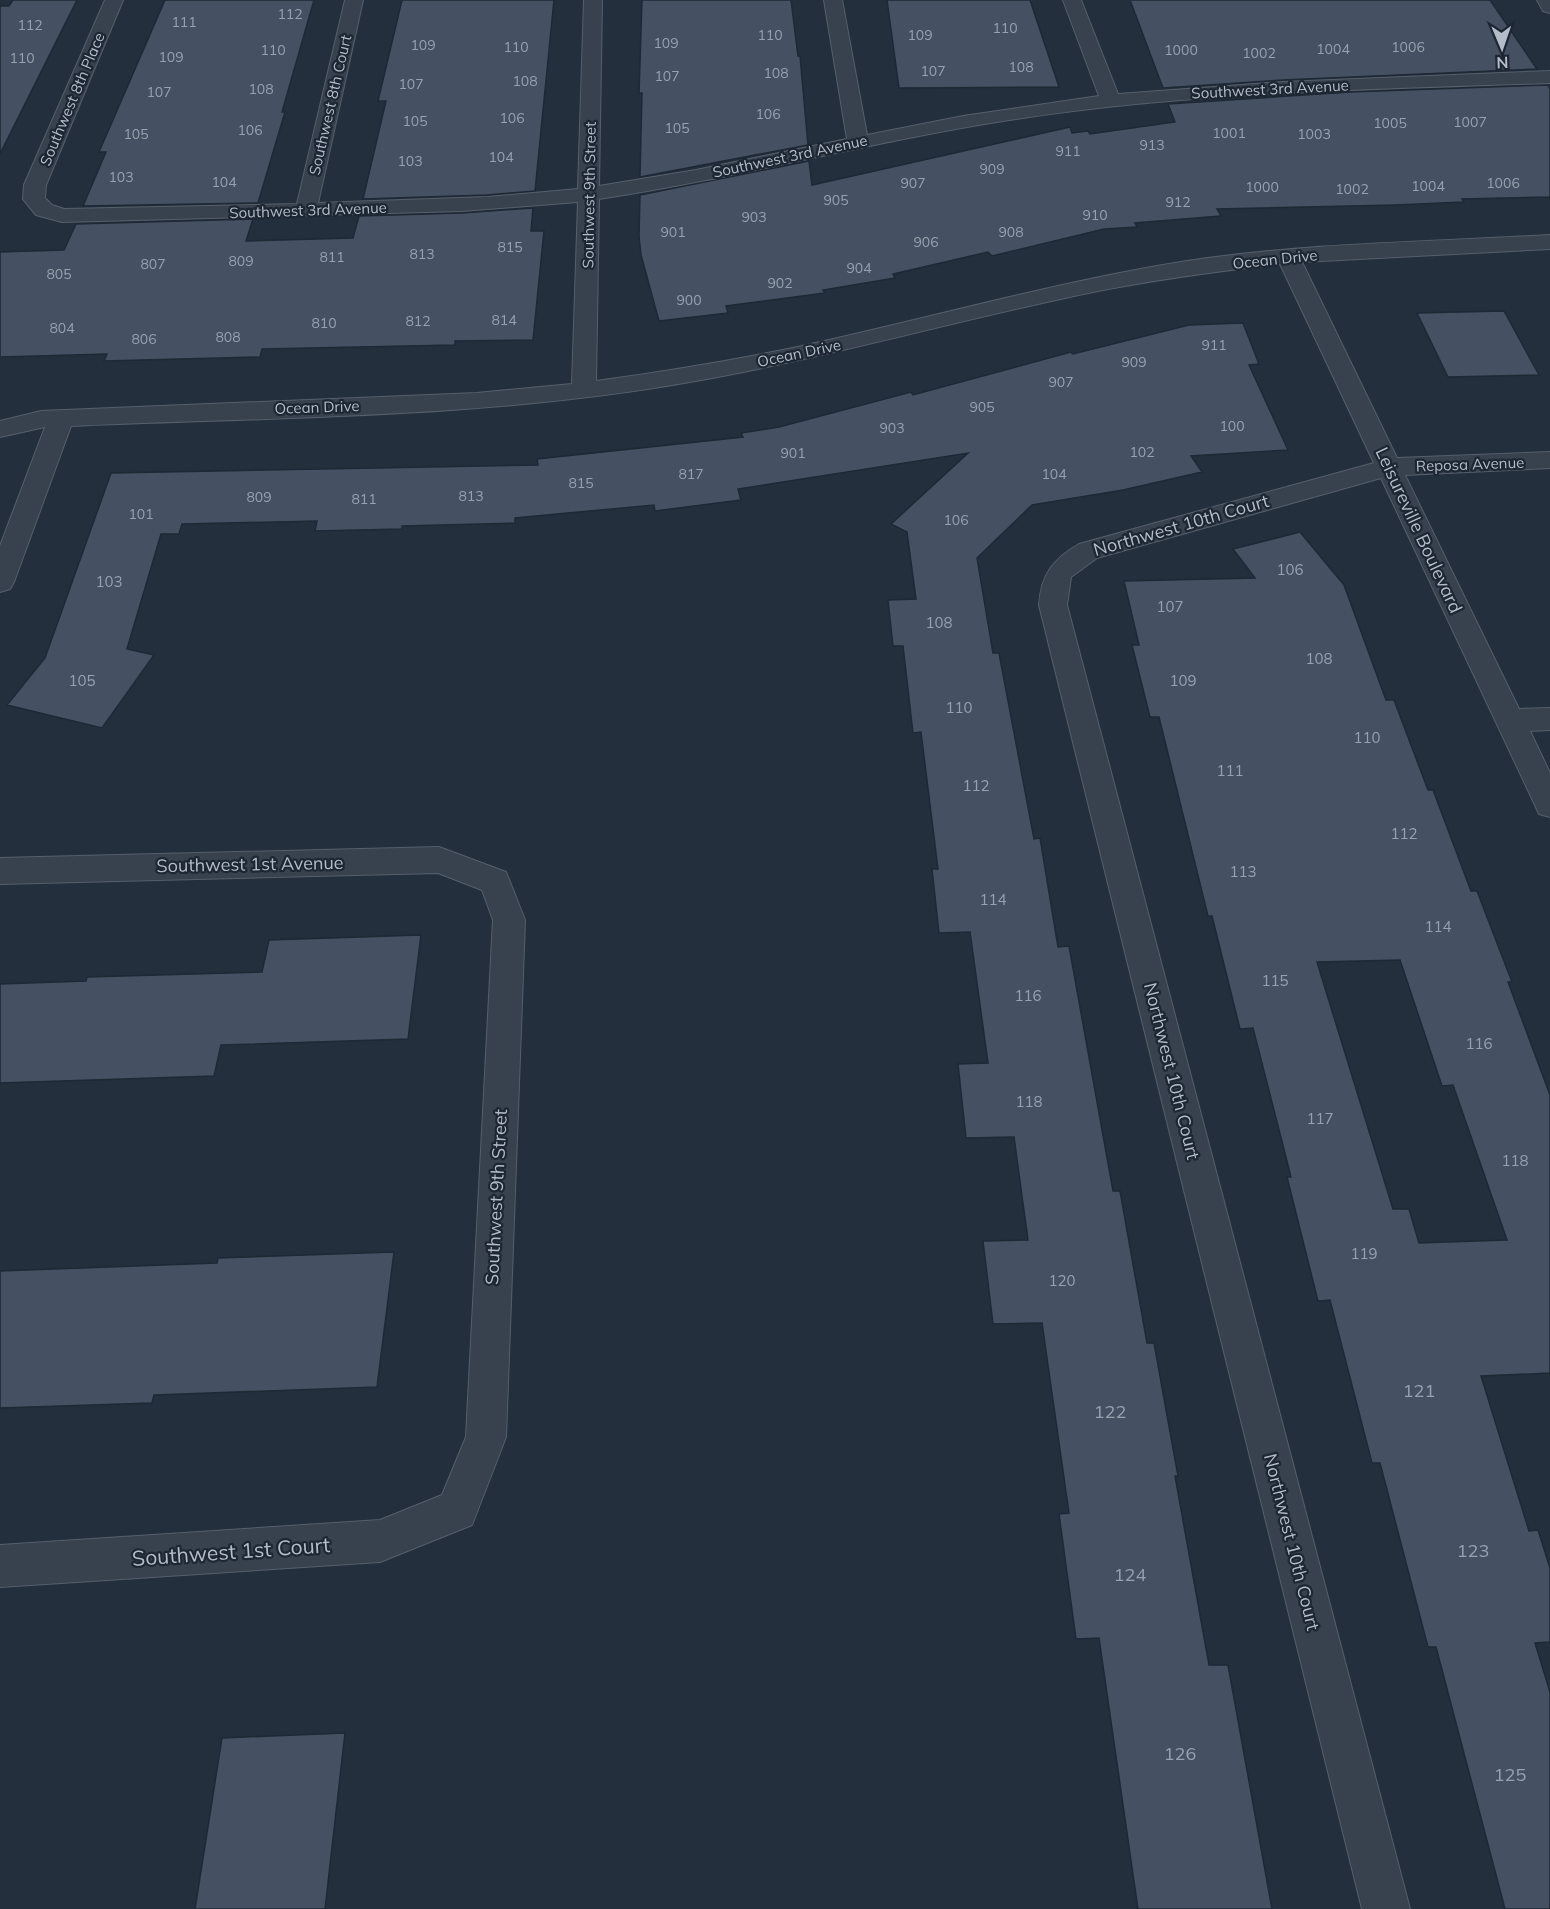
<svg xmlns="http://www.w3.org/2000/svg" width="1550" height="1909" font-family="Mulish,sans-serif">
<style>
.building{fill:#455162;stroke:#1f2835;stroke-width:1.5;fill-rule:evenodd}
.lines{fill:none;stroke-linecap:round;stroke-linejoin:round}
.minor-casing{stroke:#565f6c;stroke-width:2}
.minor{fill:#38414e;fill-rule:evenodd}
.labels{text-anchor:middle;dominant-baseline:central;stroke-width:4.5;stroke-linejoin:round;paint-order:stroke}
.far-number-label{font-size:14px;fill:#98a1af}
.far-street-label{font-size:15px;fill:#b4bcc9;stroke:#1d2633}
.number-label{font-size:15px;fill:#98a1af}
.street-label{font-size:18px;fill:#b4bcc9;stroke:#1d2633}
.near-number-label{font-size:18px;fill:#98a1af}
.near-street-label{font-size:21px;fill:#b4bcc9;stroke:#1d2633}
</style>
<rect width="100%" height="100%" fill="#242f3e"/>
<path class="building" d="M13 0H77L0 154V6H9Z
M165 0H314L282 112H285L258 203 83 206 106 152H99Z
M402 0H554L535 191 487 195 363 199 386 101H378Z
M642 0H791L798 56H800L808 145 640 177 642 93H639Z
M887 0H1030L1059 87 899 88Z
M1130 0H1490L1537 69 1283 80 1163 88Z
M1548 85 1550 89V197L1462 199 1464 202 1395 205 1217 209 1221 216 1135 223 1137 227 1104 229 992 256 988 252 893 274 895 278 823 290 825 293 726 306 728 313 659 321 641 255 639 236 640 195 809 161 812 185 1070 127 1072 133 1088 131 1090 134 1175 122 1168 104 1350 92Z
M533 208 531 231H544L533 340 455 341V345L262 349 260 357 104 361 107 354 0 357V252L64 250 76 224 253 219 246 241 353 238 359 216 462 213Z
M1504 311 1539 375 1448 377 1417 313Z
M1243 323 1259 364 1249 365 1288 450 1191 456 1202 472 1123 490 1032 505 977 558 993 653H999L1034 839 1040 838 1058 947 1069 946 1113 1191H1120L1147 1343H1154L1178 1476H1175L1209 1665H1228L1272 1909H1138L1099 1638 1076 1639 1059 1514 1069 1513 1042 1323 993 1324 983 1241 1028 1240 1014 1137 966 1138 958 1064 988 1063 970 932 939 933 932 869H938L921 732 913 733 903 646H893L888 600 916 599 907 532 891 524 968 453 738 489 741 500 655 511 654 505 515 518V523L402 526V529L315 531 317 521 182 524 179 534H161L127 649 154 655 102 728 7 705 45 658 111 473 538 465 537 459 743 437 741 433 779 427 911 392 913 395 1071 352 1073 354 1189 325Z
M1300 532 1344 585 1386 700H1394L1428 790H1433L1471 891H1477L1512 982H1508L1550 1095V1373L1481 1376 1529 1531 1538 1530 1550 1568V1642L1535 1643 1550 1692V1909H1505L1436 1647H1428L1380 1463H1372L1330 1300 1318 1301 1287 1177H1291L1253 1028 1240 1029 1212 916H1208L1159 717H1150L1132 645H1139L1124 581 1255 578 1233 549ZM1400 960 1442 1086 1453 1085 1507 1240 1419 1243 1409 1209H1393L1317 962Z
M421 935 408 1039 221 1045 214 1076 0 1083V984L86 981 87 977 262 972 269 940Z
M394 1252 377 1387 154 1395 152 1403 0 1408V1271L217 1263 218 1258Z
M345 1733 325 1909H195L222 1738Z"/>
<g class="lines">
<g class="minor-casing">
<path id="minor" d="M105 0H123L46 185 45 198 52 205 64 209 297 204 345 0H363L318 203 487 197 578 189 584 0H602L599 186 696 170 847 139 824 0H842L867 135 963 116 1099 96 1063 0H1081L1118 94 1283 82 1550 71V83C1372 89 1193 92 1016 119 876 140 739 178 599 199L596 381C662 372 728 361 793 348 924 320 1054 282 1187 261 1306 243 1429 242 1550 235V249L1302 262 1397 458 1550 452V468L1405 475 1519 709 1550 708V730L1530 731 1550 773V817L1539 814 1535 805 1381 478 1097 558 1071 577 1067 605 1410 1909H1362L1039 605C1041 575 1053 559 1079 544L1374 463 1280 264C1219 271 1159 279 1098 291 961 319 827 358 690 382 487 418 276 417 71 426L14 582 10 589 0 592V546L45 427 0 437V421L41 411 477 393 572 384 578 202 462 211 62 222 36 215 23 199 24 185Z
M1537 0H1550V13L1543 11Z
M439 847 506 872 525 920 506 1437 472 1525 380 1562 0 1587V1545L380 1520 442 1495 466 1437 493 920 482 890 438 873 0 884V858Z"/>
</g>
<use href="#minor" class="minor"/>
</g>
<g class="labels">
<g class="far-number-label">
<text x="290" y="14">112</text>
<text x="184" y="22">111</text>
<text x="30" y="25">112</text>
<text x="1005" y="28">110</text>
<text x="770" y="35">110</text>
<text x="920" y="35">109</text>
<text x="666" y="43">109</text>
<text x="423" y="45">109</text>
<text x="516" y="47">110</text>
<text x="1408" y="47">1006</text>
<text x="1333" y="49">1004</text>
<text x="273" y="50">110</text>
<text x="1181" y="50">1000</text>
<text x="1259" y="53">1002</text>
<text x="171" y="57">109</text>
<text x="22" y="58">110</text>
<text x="1021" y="67">108</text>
<text x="933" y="71">107</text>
<text x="776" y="73">108</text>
<text x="667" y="76">107</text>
<text x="525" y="81">108</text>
<text x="411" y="84">107</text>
<text x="261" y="89">108</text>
<text x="159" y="92">107</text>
<text x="768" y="114">106</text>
<text x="512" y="118">106</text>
<text x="415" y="121">105</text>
<text x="1470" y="122">1007</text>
<text x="1390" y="123">1005</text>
<text x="677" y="128">105</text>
<text x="250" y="130">106</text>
<text x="1229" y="133">1001</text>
<text x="136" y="134">105</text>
<text x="1314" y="134">1003</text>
<text x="1152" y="145">913</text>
<text x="1068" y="151">911</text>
<text x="501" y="157">104</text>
<text x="410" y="161">103</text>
<text x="992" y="169">909</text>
<text x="121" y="177">103</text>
<text x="224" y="182">104</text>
<text x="913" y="183">907</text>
<text x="1503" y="183">1006</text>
<text x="1428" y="186">1004</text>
<text x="1262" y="187">1000</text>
<text x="1352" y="189">1002</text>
<text x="836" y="200">905</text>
<text x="1178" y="202">912</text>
<text x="1095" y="215">910</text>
<text x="754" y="217">903</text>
<text x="673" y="232">901</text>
<text x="1011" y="232">908</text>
<text x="926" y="242">906</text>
<text x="510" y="247">815</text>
<text x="422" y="254">813</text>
<text x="332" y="257">811</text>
<text x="241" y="261">809</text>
<text x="153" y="264">807</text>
<text x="859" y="268">904</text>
<text x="59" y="274">805</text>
<text x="780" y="283">902</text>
<text x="689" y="300">900</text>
<text x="504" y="320">814</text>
<text x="418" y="321">812</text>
<text x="324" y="323">810</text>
<text x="62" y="328">804</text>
<text x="228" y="337">808</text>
<text x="144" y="339">806</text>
<text x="1214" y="345">911</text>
<text x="1134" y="362">909</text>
<text x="1061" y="382">907</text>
<text x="982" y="407">905</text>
<text x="1232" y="426">100</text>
<text x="892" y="428">903</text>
<text x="1142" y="452">102</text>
<text x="793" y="453">901</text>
<text x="691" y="474">817</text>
<text x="1054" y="474">104</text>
<text x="581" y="483">815</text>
<text x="471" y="496">813</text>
<text x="259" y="497">809</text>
<text x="364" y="499">811</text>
<text x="141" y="514">101</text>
<text x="956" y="520">106</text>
</g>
<g class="far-street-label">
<text transform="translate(1270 89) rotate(-3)">Southwest 3rd Avenue</text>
<text transform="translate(72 99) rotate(-67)">Southwest 8th Place</text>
<text transform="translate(330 105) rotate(-77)">Southwest 8th Court</text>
<text transform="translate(790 156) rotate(-12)">Southwest 3rd Avenue</text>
<text transform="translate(589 195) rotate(-89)">Southwest 9th Street</text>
<text transform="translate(308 210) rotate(-2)">Southwest 3rd Avenue</text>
<text transform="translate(1275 259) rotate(-6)">Ocean Drive</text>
<text transform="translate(799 353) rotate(-12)">Ocean Drive</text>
<text transform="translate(317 407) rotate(-2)">Ocean Drive</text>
<text transform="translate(1470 464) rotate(-2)">Reposa Avenue</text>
</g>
<g class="number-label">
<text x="1290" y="569">106</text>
<text x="109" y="581">103</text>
<text x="1170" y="606">107</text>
<text x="939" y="622">108</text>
<text x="1319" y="658">108</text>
<text x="82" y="680">105</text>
<text x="1183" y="680">109</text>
<text x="959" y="707">110</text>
<text x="1367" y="737">110</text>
<text x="1230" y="770">111</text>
<text x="976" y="785">112</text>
<text x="1404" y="833">112</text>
<text x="1243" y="871">113</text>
<text x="993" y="899">114</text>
<text x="1438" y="926">114</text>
<text x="1275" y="980">115</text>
<text x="1028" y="995">116</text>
<text x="1479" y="1043">116</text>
<text x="1029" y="1101">118</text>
<text x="1320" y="1118">117</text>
<text x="1515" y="1160">118</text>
<text x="1364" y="1253">119</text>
<text x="1062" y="1280">120</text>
</g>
<g class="street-label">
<text transform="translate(1181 525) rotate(-16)">Northwest 10th Court</text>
<text transform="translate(1419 530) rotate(65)">Leisureville Boulevard</text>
<text transform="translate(250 864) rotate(-1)">Southwest 1st Avenue</text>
<text transform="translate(1172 1071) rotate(76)">Northwest 10th Court</text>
<text transform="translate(496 1197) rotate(-87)">Southwest 9th Street</text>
<text transform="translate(1292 1542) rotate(76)">Northwest 10th Court</text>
</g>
<g class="near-number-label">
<text x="1419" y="1390">121</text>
<text x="1110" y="1411">122</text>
<text x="1473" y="1550">123</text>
<text x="1130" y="1574">124</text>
<text x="1180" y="1753">126</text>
<text x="1510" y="1774">125</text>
</g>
<g class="near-street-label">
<text transform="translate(231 1551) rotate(-4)">Southwest 1st Court</text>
</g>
</g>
<g transform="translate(1502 48) rotate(178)" stroke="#1d2633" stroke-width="4.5" paint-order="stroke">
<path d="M0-4.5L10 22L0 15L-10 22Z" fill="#b4bcc9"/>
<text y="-9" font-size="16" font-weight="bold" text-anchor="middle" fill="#b4bcc9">N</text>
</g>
</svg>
